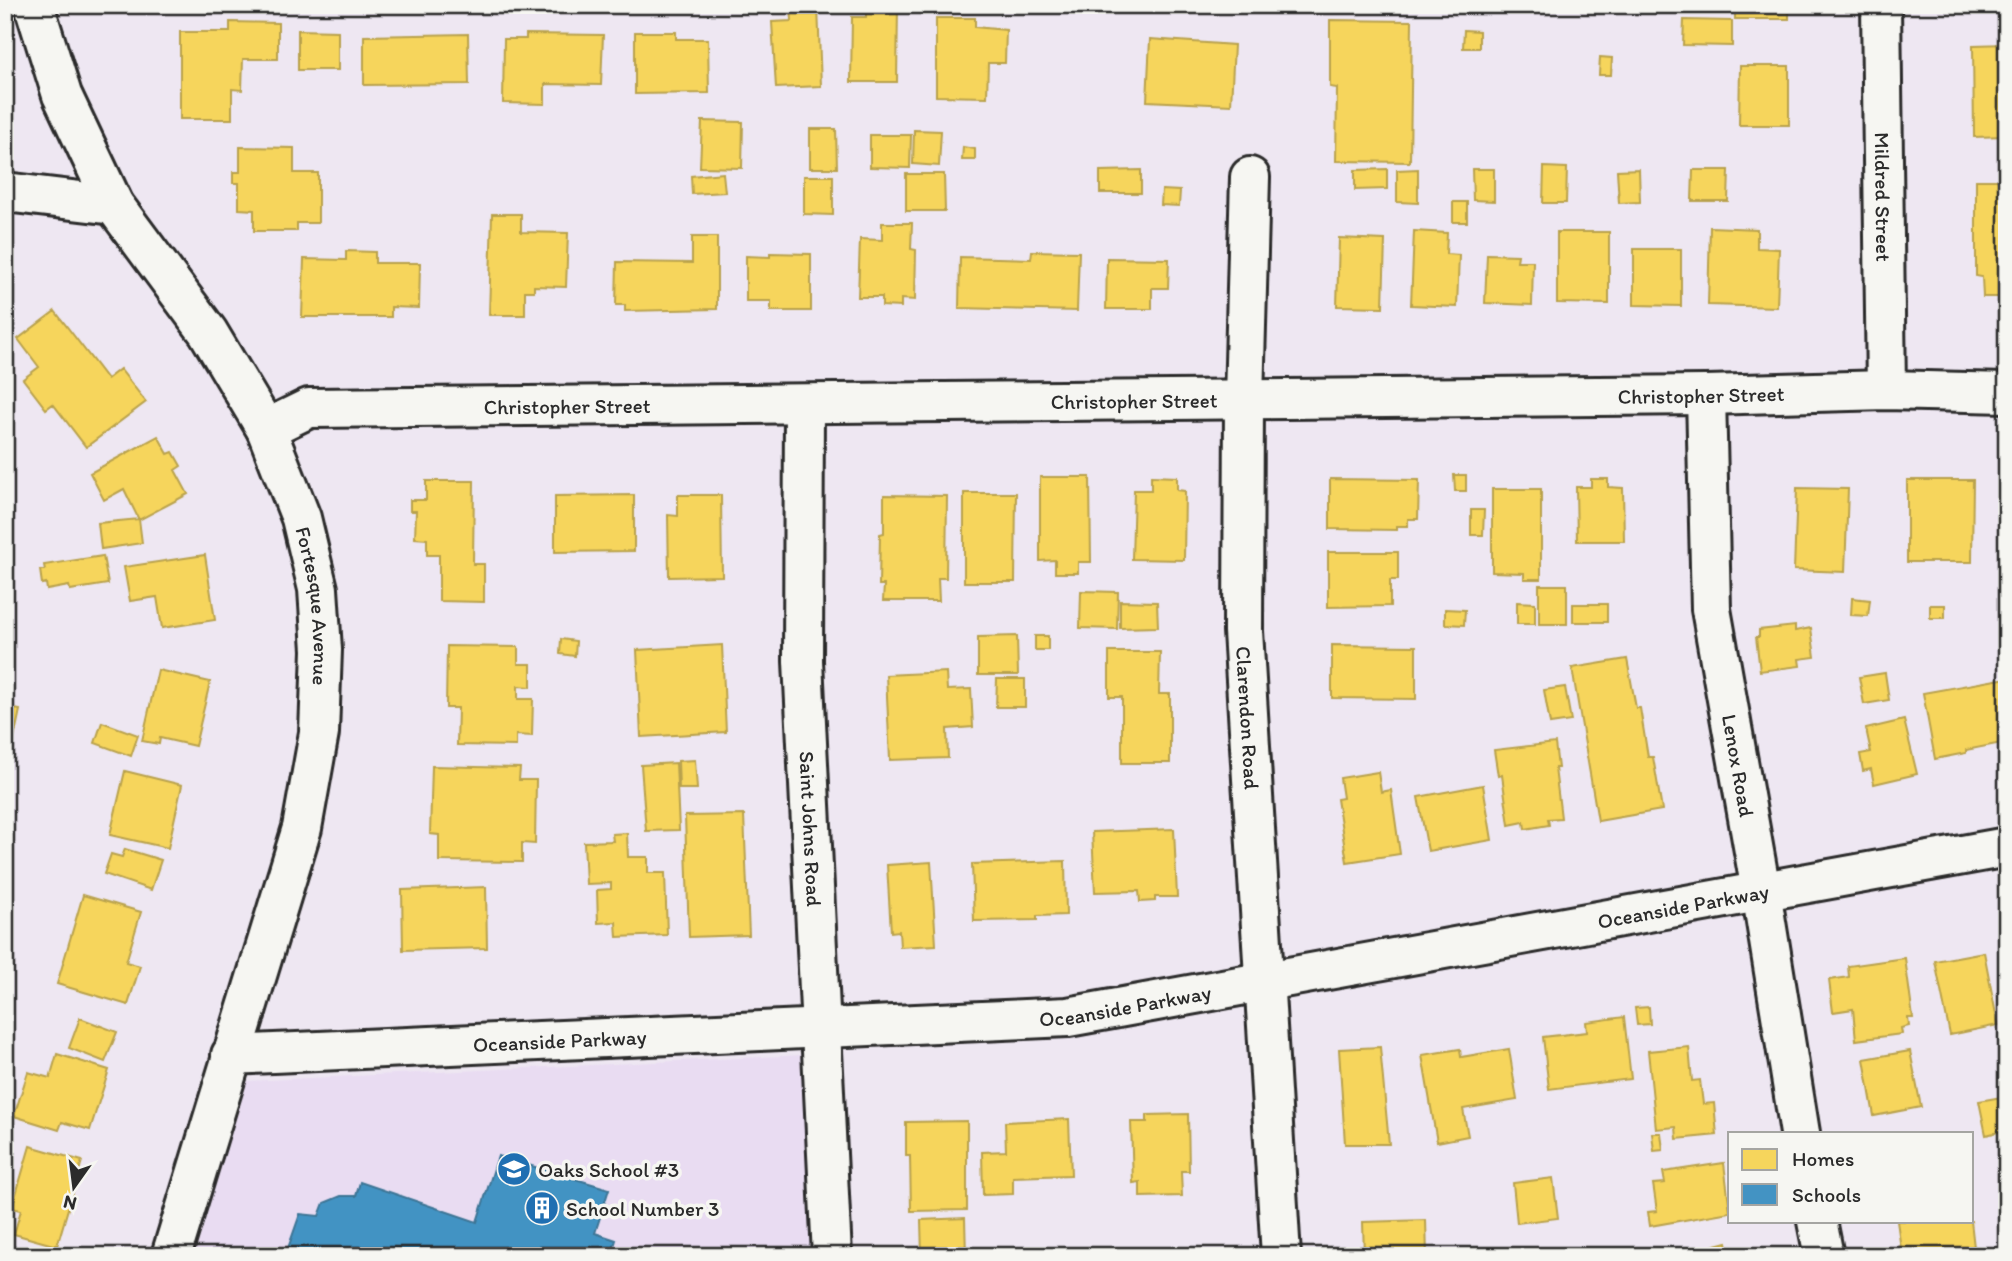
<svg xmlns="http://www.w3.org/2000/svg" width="2012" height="1261" font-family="Itim,sans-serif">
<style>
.built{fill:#e9dcf2}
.homes{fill:#f6d55c;stroke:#b9a24d;stroke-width:2}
.schools{fill:#4393c3;stroke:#3c7495;stroke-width:2}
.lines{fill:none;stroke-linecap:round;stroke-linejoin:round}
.street-casing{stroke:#2b2b2b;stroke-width:44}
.street{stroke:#f6f6f2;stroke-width:38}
.labels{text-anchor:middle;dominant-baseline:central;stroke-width:7;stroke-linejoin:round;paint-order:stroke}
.street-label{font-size:21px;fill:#2b2b2b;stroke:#f6f6f2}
.poi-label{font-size:21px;fill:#2b2b2b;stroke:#f6f6f2;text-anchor:start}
</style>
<rect width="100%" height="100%" fill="#eee7f2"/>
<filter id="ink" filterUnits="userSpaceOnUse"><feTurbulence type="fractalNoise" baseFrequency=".0143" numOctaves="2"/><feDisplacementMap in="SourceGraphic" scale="14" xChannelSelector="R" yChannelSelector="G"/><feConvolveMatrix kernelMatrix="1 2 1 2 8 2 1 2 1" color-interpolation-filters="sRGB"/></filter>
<g filter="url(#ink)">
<path class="built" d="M804 1055 812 1256H194L246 1081Z"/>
<path class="homes" d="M866 5H898L897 82H851L852 17H866Z
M1735 5H1789V19H1735Z
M818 6 821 86 776 88 772 22 792 21 791 7Z
M936 18H975V27L1006 30 1005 63H988L987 97 936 96Z
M1330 20 1412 21 1410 162 1336 161 1337 88 1330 87Z
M1684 20 1732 21V46L1683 45Z
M230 22 278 23V59H243L242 90 232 89V119H180V32H230Z
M298 30 338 31V70H298Z
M1464 30 1479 31V48H1463Z
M635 32H676V39H708L709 93 635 94Z
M468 34 469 84 364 85V36Z
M526 34 603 35 601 85 545 84V104L503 103 504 39H526Z
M1150 39 1234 45 1231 105 1147 101Z
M2007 44V136L1974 137 1973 45Z
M1600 57 1612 58 1611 75H1599Z
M1740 66H1789V125H1739Z
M702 121 743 122 742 168 700 167Z
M810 129H836L837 168H810Z
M914 130 941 131 939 166 913 164Z
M870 135H911L910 168 870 167Z
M240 147 294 148V173H318V223H297V231H254V210L239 209V183H233V172H240Z
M963 147 975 149V160H962Z
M1544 167 1567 168 1566 203H1543Z
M1387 169V189L1355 190V170Z
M1418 169V203L1397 202V170Z
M1472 169H1494V201L1473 200Z
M1639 169 1640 202 1619 203 1617 170Z
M1141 170V193H1100V171Z
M1693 170H1729L1728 201H1692Z
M723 173 725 192 692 194 691 176Z
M906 174H944L945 211H906Z
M804 176H833V215L804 214Z
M1976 180H2007V297H1983L1982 277 1976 276Z
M1162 190 1180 191 1179 206 1161 205Z
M1453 202H1467V222H1453Z
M492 214H521V232L568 233 566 287 534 286V291H525V315H489Z
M882 223H912L911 249 916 250 915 300 901 299V307L882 306V297H858L860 239 882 240Z
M1710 227 1757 229V248L1779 249 1777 307 1708 305Z
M1414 231 1447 233 1446 254 1459 255 1457 307 1411 305Z
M1557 232H1609V304L1557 303Z
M692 237H717V309L625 311V305H616L617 262 692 263Z
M1339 238 1385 240 1383 307 1337 306Z
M1634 249H1681V306L1634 305Z
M346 251 375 252V263H420L419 308 391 307V317H302L304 259 346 260Z
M1032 251 1079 252 1077 311 959 308 960 257 1031 259Z
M770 253 811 254V311H771V301H746V256L770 257Z
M1487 254 1518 255 1517 261H1533L1532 305 1485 303Z
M1107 258 1169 259 1168 288H1152V309H1106Z
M55 311 107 379 120 369 146 402 86 447 53 404 46 409 23 379 39 367 18 339Z
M158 436 168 454 173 452 181 466 175 470 188 494 139 520 124 489 104 500 90 473Z
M1454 475H1466V491H1455Z
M1151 476 1177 477V490L1185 491 1184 560 1132 559 1134 490H1151Z
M1040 477H1090L1091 562H1078V573H1055V560L1040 561Z
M1330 479 1419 480 1418 519H1408V526H1397V530L1330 529Z
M1591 479H1608V487L1623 488 1624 541H1577L1576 487H1591Z
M1907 480H1973L1972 562H1907Z
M426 481H474L473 564H484V602L439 601V555H427V539L415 538 416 511H410V500H426Z
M1797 488 1848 489 1845 572 1794 570Z
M1492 489H1541V579H1524V573L1492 572Z
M964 493H1016L1015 582H964Z
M634 495V551L555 552V496Z
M678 495H721L722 576 669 577 668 515 678 516Z
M884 495 947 496 946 578H938L939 601H883L884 585H879L880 534 884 533Z
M1471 510H1484L1483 535H1471Z
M139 519 142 543 101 549 98 523Z
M1328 552H1398V580H1390V606L1328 607Z
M205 555 215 620 162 628 157 597 130 601 124 567Z
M103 556 108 584 70 590 69 586 47 590 46 583 42 584 40 570H45L44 565Z
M1539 585H1567V624H1539Z
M1081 591 1118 592 1117 629 1080 628Z
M1852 598 1870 600 1868 616 1851 615Z
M1120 601 1157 602 1158 627 1120 628Z
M1517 602 1535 603V624H1517Z
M1573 604H1607V622H1573Z
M1930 605H1945V618H1930Z
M1445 609 1465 610 1464 625 1445 624Z
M1795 626V631L1811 628 1815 657 1799 659 1800 666 1760 671 1756 637H1759V630Z
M1017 636 1018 675H978V637Z
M1035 636H1048V650H1035Z
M561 639 576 641 575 656 560 654Z
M722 645 726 732 641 737 637 650Z
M1332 645 1416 646V699L1332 698Z
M447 646 518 647V664H531V687L518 686V699H533L532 736 516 735V746L457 745 458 708H446Z
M1109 652H1160L1159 694H1170V763H1122V697H1109Z
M1627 659 1636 708H1640L1648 757H1653L1662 810 1598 821 1572 668Z
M158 670 210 682 195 746 160 738 159 744 142 741Z
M946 672 947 690 971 689 973 727 947 729 948 758 890 760 886 675Z
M1885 673 1889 700 1864 704 1859 677Z
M2007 678V742L1966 750V753L1935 759 1923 693Z
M997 679H1025V707H996Z
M1565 687 1571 721 1550 724 1544 690Z
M5 707 20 710 12 748 5 746Z
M1904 720 1917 774 1874 784 1871 769 1863 771 1860 754 1871 752 1866 729Z
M102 722 138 735 131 756 95 743Z
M1555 743 1558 768H1555L1561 818 1548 819 1549 825 1525 829 1524 822 1509 825 1502 775 1498 776 1494 750Z
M695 760 697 789H679L678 761Z
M676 763 679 830 646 831 641 765Z
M432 766 520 768 519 780H536L535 844 522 843V862L439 861V835L430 834Z
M125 771 182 785 168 848 110 835Z
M1378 772 1381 792 1391 790 1400 854 1347 862 1337 799 1343 798 1340 778Z
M1483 785 1492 840 1428 851 1418 797Z
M744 815 749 935 689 937 685 816Z
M1174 829 1177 897H1155V901L1140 902 1139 891 1095 892 1092 832Z
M627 833 628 857H648V873H665L667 935 617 937 616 922 598 923 597 890 611 889V883L586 884 584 842 613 841 612 834Z
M125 849 161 860 151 890 104 874 111 854 122 857Z
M1065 861 1066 915 1037 916V920L974 921 972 864Z
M931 862 936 945 900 947 899 931 891 932 887 865Z
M486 887 487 948 403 950 402 890Z
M83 895 141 912 126 962 140 966 128 1005 57 984Z
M1984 952 1998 1025 1950 1035 1935 961Z
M1905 958 1913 1018H1908L1909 1026 1901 1028 1902 1034 1856 1040 1853 1009 1833 1012 1829 980 1849 977 1848 966Z
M1649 1007 1650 1024 1637 1025 1635 1008Z
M1624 1017 1631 1079 1549 1089 1543 1037 1587 1032 1586 1022Z
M80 1018 117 1032 105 1062 69 1048Z
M1380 1047 1389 1144H1345L1339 1049Z
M1689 1047 1692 1081 1700 1080 1703 1104 1714 1103 1717 1135 1677 1139 1676 1127 1656 1129 1648 1051Z
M1460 1049 1461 1057 1509 1049 1517 1100 1463 1109 1468 1136 1437 1142 1422 1055Z
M1910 1051 1921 1107 1874 1116 1864 1059Z
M57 1054 109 1070 90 1130 62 1122 59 1130 14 1116 28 1072 50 1078Z
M2007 1096V1130L1986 1135 1979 1101Z
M1188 1114 1189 1171H1181L1182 1196 1140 1197V1182L1133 1183 1131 1122H1147V1115Z
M1069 1119 1071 1175 1013 1177V1194L983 1195 982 1152 1006 1151 1005 1122Z
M967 1121V1210L911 1211 910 1156H906V1122Z
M1652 1133H1661L1663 1150 1654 1151Z
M30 1146 82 1161 57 1246 14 1234 21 1210 12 1208Z
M1724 1163 1730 1212 1650 1226 1648 1212 1657 1211 1653 1184 1665 1183 1663 1172Z
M1553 1178 1558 1218 1517 1223 1513 1183Z
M965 1218 966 1256H922L921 1220Z
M1426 1220 1427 1256H1364L1363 1222Z
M1897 1221H1971L1975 1256H1902Z
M1727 1242 1730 1256H1674Z"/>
<path class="schools" d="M498 1156 609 1189 595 1233 616 1240 611 1256H278L287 1251 300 1214 319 1216 324 1203 341 1196H356L360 1182 477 1222Z"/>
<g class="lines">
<g class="street-casing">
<g id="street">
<path id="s1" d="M34 5 62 95 114 205 208 332 266 429 301 518 318 589 322 650 319 733 302 828 171 1256"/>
<path id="s2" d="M1881 5 1886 390"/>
<path id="s3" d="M1250 177 1244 400 1243 631 1281 1256"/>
<path d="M5 192 114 205"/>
<path id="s4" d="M1706 395 1711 609 1761 891 1800 1133"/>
<path id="s5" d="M804 404 803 661 832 1256"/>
<path id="s6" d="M266 429 309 408 1706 395 1886 390 2007 393"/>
<path id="s7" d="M231 1055 1068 1017 2007 847"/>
<path d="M1817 1221 1824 1256"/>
</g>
</g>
<use href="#street" class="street"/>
</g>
</g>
<defs>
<g id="school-disc" transform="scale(1.75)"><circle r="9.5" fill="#1f6fb2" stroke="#f6f6f2"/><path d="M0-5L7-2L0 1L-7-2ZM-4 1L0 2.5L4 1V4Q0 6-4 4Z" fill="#fff"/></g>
<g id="building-disc" transform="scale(1.75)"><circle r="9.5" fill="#1f6fb2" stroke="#f6f6f2"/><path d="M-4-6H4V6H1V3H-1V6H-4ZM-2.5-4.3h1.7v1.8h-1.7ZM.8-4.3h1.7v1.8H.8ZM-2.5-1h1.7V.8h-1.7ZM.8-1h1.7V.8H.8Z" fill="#fff"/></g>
</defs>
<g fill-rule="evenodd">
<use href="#school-disc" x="514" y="1169"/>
<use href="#building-disc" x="542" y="1208"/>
</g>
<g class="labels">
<g class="street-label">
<text stroke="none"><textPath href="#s2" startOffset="192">Mildred Street</textPath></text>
<text stroke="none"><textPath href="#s6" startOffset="1440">Christopher Street</textPath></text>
<text stroke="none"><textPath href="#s6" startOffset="873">Christopher Street</textPath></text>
<text stroke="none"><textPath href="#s6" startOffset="306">Christopher Street</textPath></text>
<text stroke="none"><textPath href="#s1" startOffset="672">Fortesque Avenue</textPath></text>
<text stroke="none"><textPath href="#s3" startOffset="541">Clarendon Road</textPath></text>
<text stroke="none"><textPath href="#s4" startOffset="373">Lenox Road</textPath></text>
<text stroke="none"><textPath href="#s5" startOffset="425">Saint Johns Road</textPath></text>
<text stroke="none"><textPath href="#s7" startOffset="1463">Oceanside Parkway</textPath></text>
<text stroke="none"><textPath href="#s7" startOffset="896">Oceanside Parkway</textPath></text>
<text stroke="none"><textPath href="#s7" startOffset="329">Oceanside Parkway</textPath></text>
</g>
<g class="poi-label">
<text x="538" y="1169">Oaks School #3</text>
<text x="566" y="1208">School Number 3</text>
</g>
</g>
<rect width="2012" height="1261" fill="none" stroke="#f6f6f2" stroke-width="28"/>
<rect x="14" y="14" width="1984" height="1233" fill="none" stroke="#2b2b2b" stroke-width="2.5" filter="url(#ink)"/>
<rect x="1728" y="1132" width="245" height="91" fill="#f6f6f2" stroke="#a5a5a2" stroke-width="2"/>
<rect x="1742" y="1149" width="35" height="21" fill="#f6d55c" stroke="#a5a5a2" stroke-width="2"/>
<text x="1792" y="1166" font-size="21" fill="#2b2b2b">Homes</text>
<rect x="1742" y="1184" width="35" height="21" fill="#4393c3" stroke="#a5a5a2" stroke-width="2"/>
<text x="1792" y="1202" font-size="21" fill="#2b2b2b">Schools</text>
<g transform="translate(74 1187) rotate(194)" stroke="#f6f6f2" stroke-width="5" paint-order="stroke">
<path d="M0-5L12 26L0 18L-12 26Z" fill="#2b2b2b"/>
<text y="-10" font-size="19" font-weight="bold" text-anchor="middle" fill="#2b2b2b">N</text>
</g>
</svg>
